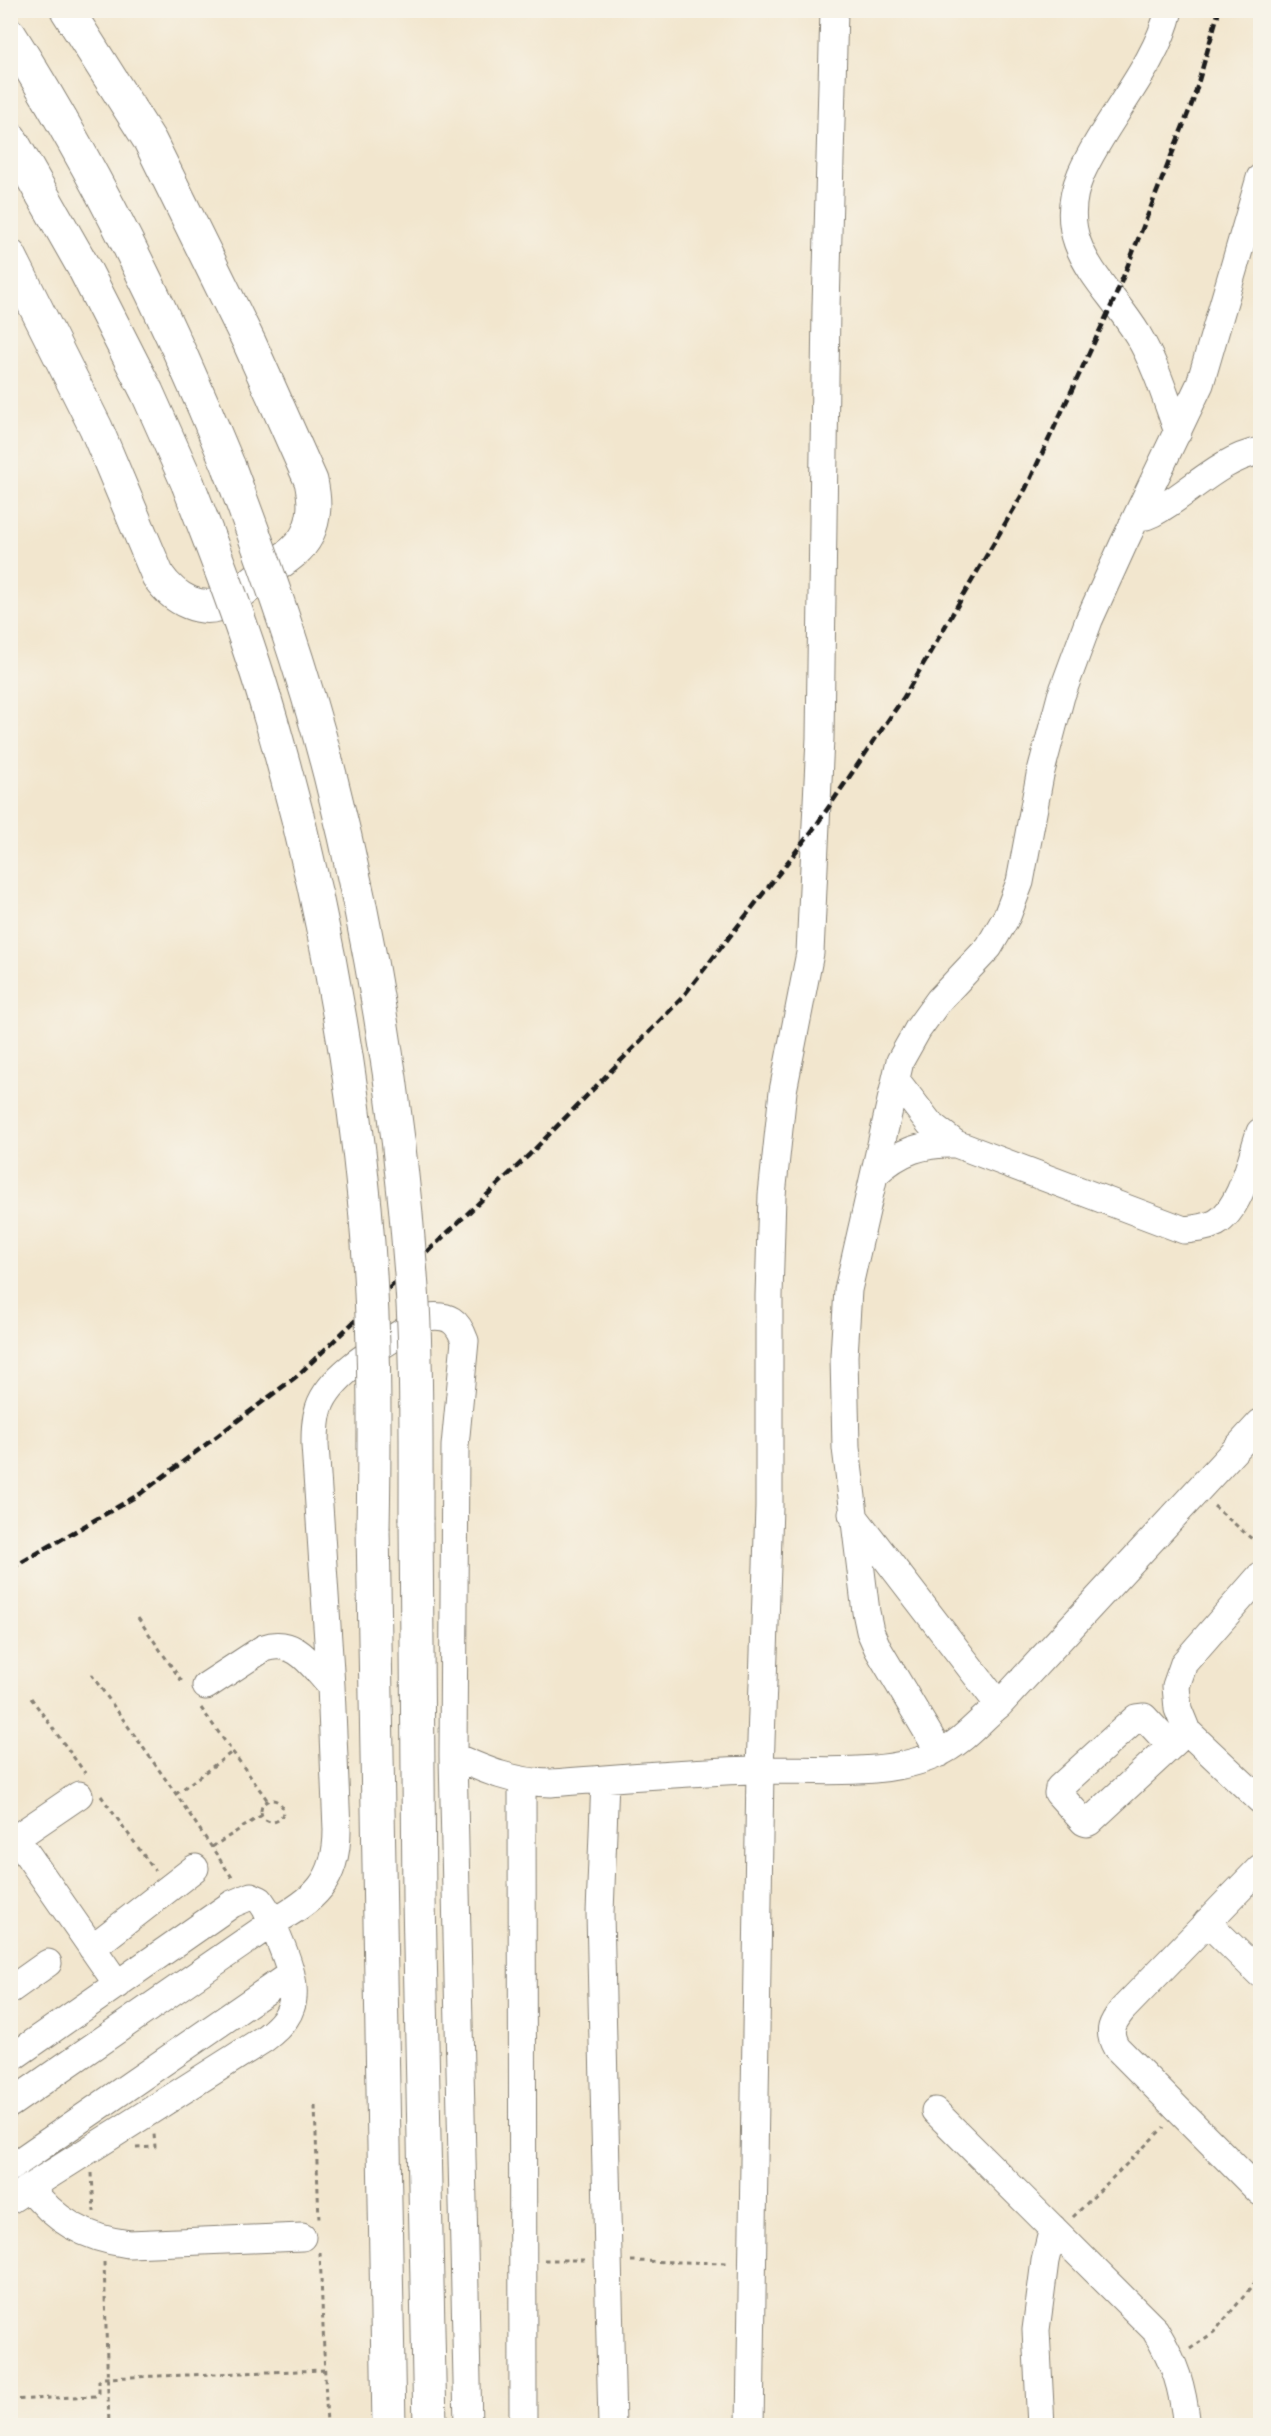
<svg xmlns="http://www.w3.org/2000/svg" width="1271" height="2436" font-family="'Old Standard TT',serif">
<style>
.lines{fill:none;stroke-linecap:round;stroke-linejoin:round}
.minor-casing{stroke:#878175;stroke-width:29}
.highway-casing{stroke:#878175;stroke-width:35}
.path{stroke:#878175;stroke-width:3;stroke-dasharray:4.5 4.5;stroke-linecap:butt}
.minor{stroke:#fff;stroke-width:27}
.highway{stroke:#fff;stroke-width:33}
.rail{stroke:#1c1c1c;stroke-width:4.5;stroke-dasharray:9 4.5;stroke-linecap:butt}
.highway-bridge-casing{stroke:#878175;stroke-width:35;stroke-linecap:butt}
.highway-bridge{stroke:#fff;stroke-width:33}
</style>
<rect width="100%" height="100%" fill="#f7f3e8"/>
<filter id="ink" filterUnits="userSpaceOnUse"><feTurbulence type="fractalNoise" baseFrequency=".0167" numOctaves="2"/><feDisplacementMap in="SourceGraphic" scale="12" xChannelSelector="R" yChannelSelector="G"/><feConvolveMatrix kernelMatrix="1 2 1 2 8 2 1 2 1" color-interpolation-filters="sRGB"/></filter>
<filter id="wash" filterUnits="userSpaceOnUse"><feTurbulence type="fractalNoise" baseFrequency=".008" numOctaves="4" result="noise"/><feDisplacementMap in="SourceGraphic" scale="24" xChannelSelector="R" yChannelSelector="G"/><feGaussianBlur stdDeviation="1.35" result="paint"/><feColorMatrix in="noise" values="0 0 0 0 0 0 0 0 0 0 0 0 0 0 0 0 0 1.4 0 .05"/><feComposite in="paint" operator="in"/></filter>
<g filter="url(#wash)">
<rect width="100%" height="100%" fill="#f2e6ce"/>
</g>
<g filter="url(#ink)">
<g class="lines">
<g class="minor-casing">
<path id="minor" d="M1169 10C1156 67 1104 121 1081 174 1051 245 1105 281 1138 335 1156 365 1166 399 1178 432
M1138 514 1146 516 1153 513C1189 494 1219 459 1260 451
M896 1080 930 1124 956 1144 1184 1230C1195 1229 1206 1228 1216 1223 1241 1209 1251 1158 1260 1132
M876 1173C900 1151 923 1143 956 1144
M852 1514 999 1705
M1260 1576 1184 1663 1176 1686 1178 1709 1187 1731 1260 1800
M206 1686 264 1648C296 1637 312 1666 331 1686
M1171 1746 1144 1717 1136 1718 1059 1788 1058 1793 1084 1822 1087 1823 1089 1822 1187 1731
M940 1753 878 1649 870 1631 866 1612 846 1448 844 1356 848 1290 900 1061 918 1029 939 1000 989 947 1007 916 1020 882 1040 775 1061 696 1089 620 1123 545 1200 384 1260 178
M453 1756C485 1770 515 1783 551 1783 620 1778 690 1771 760 1770 816 1769 887 1778 939 1753 963 1742 979 1721 999 1705L1260 1423
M605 1779 600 1913 612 2426
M522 1781 523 2426
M16 1838 118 1985
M10 1842 79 1795
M1260 1868 1123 2009C1112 2023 1107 2031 1116 2047L1260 2192
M1207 1922 1260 1974
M92 1948 195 1868
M10 1990 48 1963
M10 2059 232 1904 251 1896 260 1900 266 1909C276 1934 301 1980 291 2007 287 2020 275 2031 264 2039L10 2200
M10 2104 272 1923C314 1900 337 1882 337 1830L331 1686 315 1445C315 1433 315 1420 319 1408 331 1370 394 1339 427 1317 449 1314 458 1321 465 1341L455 1446 453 1756 468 2426
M935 2111 1155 2330C1176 2365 1182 2385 1187 2426
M10 2168 291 1974
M30 2187C54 2221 89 2239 129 2244L302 2237
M750 2426 760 1770 769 1507V1296L772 1195 783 1091 810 953 820 738 826 308 834 10
M1041 2426 1036 2330 1045 2261 1053 2228"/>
</g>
<g class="highway-casing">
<path id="highway" d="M10 35C98 174 167 315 229 467
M10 138 84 268 147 392 188 484
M10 256 96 428 158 576C174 599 202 616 229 600 242 592 254 581 266 572 281 561 299 551 307 535 316 516 315 500 311 481L249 342 150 141 67 10
M416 1520 419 1899 430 2426
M373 1529 389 2426"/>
</g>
<path class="path" d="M1214 1506 1260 1546
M138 1618 183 1683
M91 1674 176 1794 233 1879
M31 1698 85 1773
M201 1708 268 1801
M176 1794 232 1752
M101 1796 155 1871
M261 1811a11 11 0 1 1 22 0a11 11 0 1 1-22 0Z
M212 1847 262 1815
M315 2106 319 2221
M136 2148 155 2147 154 2134
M92 2173 94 2212
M1073 2217 1164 2127
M320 2252 327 2426
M544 2260H585
M631 2261 729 2263
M104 2262 109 2426
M1190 2349 1214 2332 1260 2277
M10 2400 95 2396 99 2393V2381L104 2378 324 2370"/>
<use href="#minor" class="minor"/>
<use href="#highway" class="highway"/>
<path class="rail" d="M10 1569 140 1494 297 1376 529 1155 681 999 815 827 904 697 1026 488 1114 300 1193 101 1219 10"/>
<g class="highway-bridge-casing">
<path id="highway-bridge" d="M229 467C267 568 303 670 330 775 374 948 402 1125 413 1304 417 1376 416 1448 416 1520
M188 484C214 551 240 618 261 686 313 856 348 1030 365 1207 375 1314 375 1422 373 1529"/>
</g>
<use href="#highway-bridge" class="highway-bridge"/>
</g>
</g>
<rect width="1271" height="2436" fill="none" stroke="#f7f3e8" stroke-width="36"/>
</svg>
